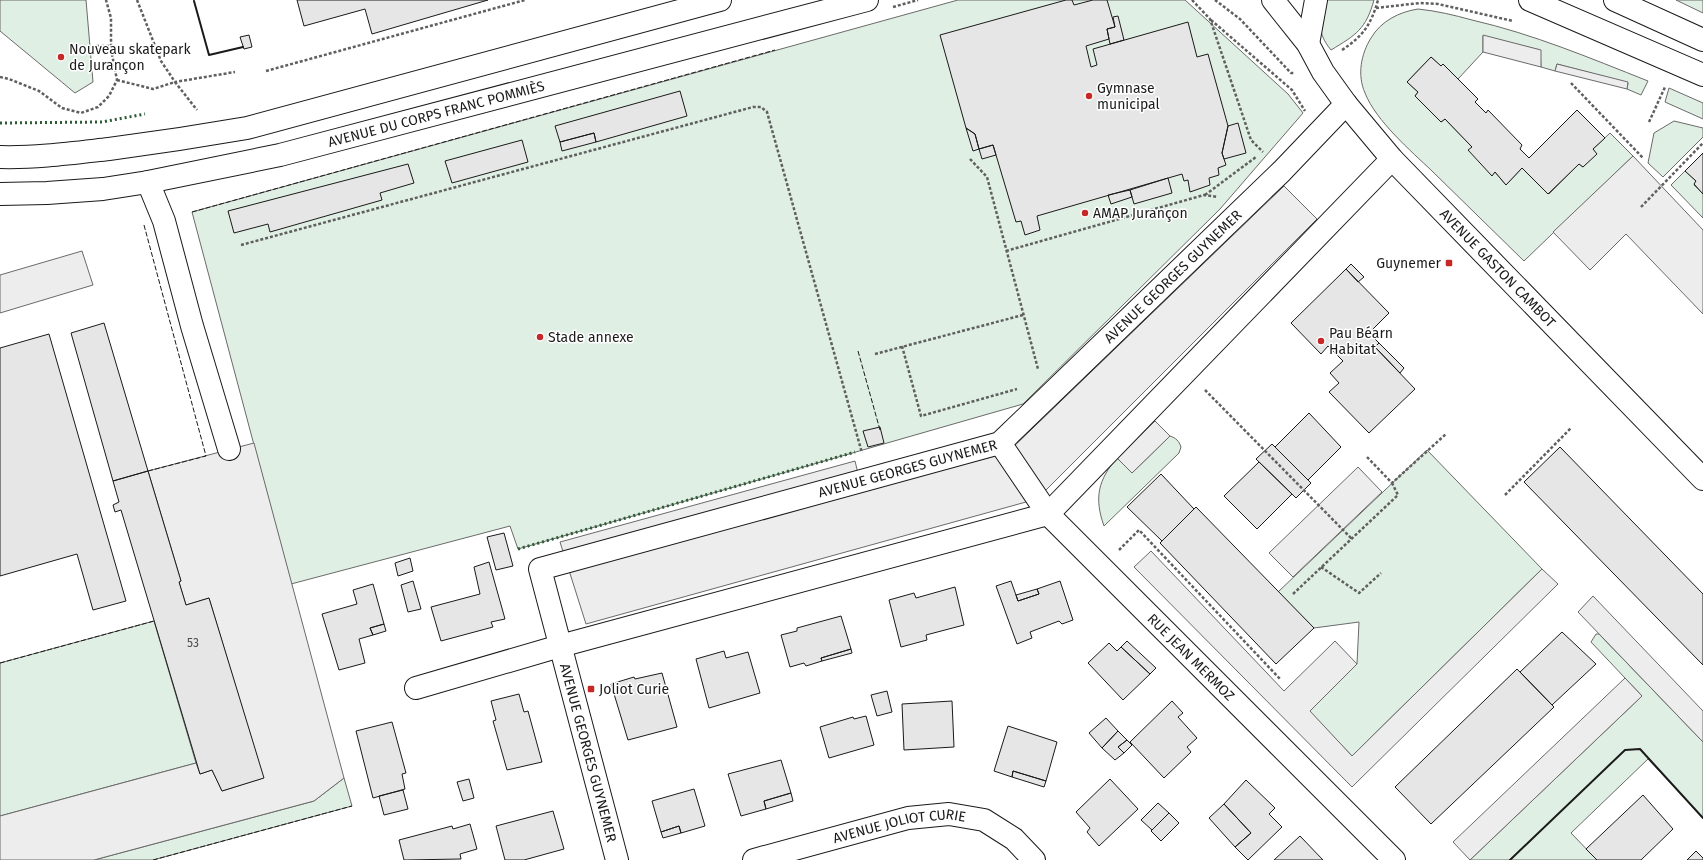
<svg xmlns="http://www.w3.org/2000/svg" width="1703" height="860" font-family="'Fira Sans',sans-serif">
<style>
.green{fill:#e0efe3;stroke:#6a6a6a}
.parking{fill:#ededed;stroke:#6a6a6a}
.building{fill:#e6e6e6;stroke:#1a1a1a}
.lines{fill:none;stroke-linecap:round;stroke-linejoin:round}
.minor-casing{stroke:#1a1a1a;stroke-width:24}
.major-casing{stroke:#1a1a1a;stroke-width:24}
.path{stroke:#5f5f5f;stroke-width:2.5;stroke-dasharray:3 2;stroke-linecap:butt}
.minor{stroke:#fff;stroke-width:22}
.major{stroke:#fff;stroke-width:22}
.hedge{stroke:#2b5a34;stroke-width:3;stroke-dasharray:2 3;stroke-linecap:butt}
.fence{stroke:#1a1a1a;stroke-width:1;stroke-dasharray:5 2;stroke-linecap:butt}
.wall{stroke:#1a1a1a;stroke-width:2}
.poi-dot{fill:#c62828;stroke:#fff;stroke-width:1.5}
.labels{text-anchor:middle;dominant-baseline:central;stroke-width:3;stroke-linejoin:round;paint-order:stroke}
.number-label{font-size:12px;fill:#4d4d4d}
.poi-label{font-size:14px;fill:#1a1a1a;stroke:#fff;text-anchor:start}
.street-label{font-size:14px;fill:#1a1a1a;stroke:#fff}
</style>
<rect width="100%" height="100%" fill="#fff"/>
<path class="green" d="M0 0H86L93 82 75 93 0 31Z
M958 0H1185L1288 94 1303 113 1220 209 1023 404 518 549 510 526 291 584 192 212Z
M1323 0H1374C1366 29 1356 35 1331 50 1317 33 1319 21 1323 0Z
M1676 0H1703V13Z
M1418 9C1437 11 1454 15 1472 20 1533 34 1590 58 1648 81L1641 95 1627 89 1628 83 1557 64 1555 71 1541 67 1540 50 1483 36V52L1458 79 1444 65 1441 66 1431 57 1407 82 1418 92 1415 96 1441 122 1445 119 1472 147 1492 175 1495 172 1506 185 1522 168 1549 194 1579 164 1583 167 1596 154 1593 149 1610 133 1633 156 1524 261C1493 231 1463 201 1432 171 1411 151 1376 121 1365 93 1357 75 1361 54 1371 38 1381 21 1399 12 1418 9Z
M1669 88 1703 103V119L1665 102Z
M1674 121 1703 128V137L1663 177 1648 163 1654 133Z
M1685 171 1696 181 1694 185 1703 194V218L1671 185Z
M1170 436C1176 438 1179 441 1181 447L1179 453 1104 526C1094 498 1098 480 1117 458L1132 473Z
M1427 450 1542 569 1352 756 1309 711 1357 664 1359 622 1314 628 1278 592Z
M154 621 196 763 0 816V663Z
M1596 634H1599L1703 742V818L1648 759 1571 833 1597 860H1470L1642 696 1591 642Z
M344 778 352 806 153 860H94L314 801Z"/>
<path class="parking" d="M1483 35 1541 50V67L1483 52Z
M1557 64 1628 82 1627 89 1555 71Z
M1633 156 1703 230V314L1626 234 1590 270 1553 232Z
M1284 186 1317 219 1046 490 1026 502 586 624 560 542 855 461 862 490 1007 453Z
M82 251 93 285 0 313V275Z
M1155 421 1170 436 1132 473 1117 458Z
M254 443 344 778 314 801 94 860H0V816L196 763 200 774 212 770 222 791 263 778 209 598 186 605 179 582 181 581 148 471Z
M1358 467 1382 492 1293 577 1269 553Z
M1151 551 1284 691 1335 641 1357 664 1310 711 1352 756 1542 569 1558 584 1352 787 1134 567Z
M1593 596 1703 711V742L1578 612Z
M1625 678 1642 696 1470 860 1453 842Z"/>
<path class="building" d="M297 0H488L372 34 365 9 304 26Z
M1066 0H1072L1074 5 1093 0H1107L1115 27 1107 29 1109 39 1086 46 1091 67 1097 65 1093 49 1188 22 1197 57 1208 54 1228 126 1222 153 1226 165 1218 168 1219 175 1209 178 1210 185 1190 192 1188 180 1184 181 1182 174 1037 216 1040 230 1025 235 1021 221 1016 222 993 145 979 149 975 134 966 128 940 35Z
M1118 16 1124 40 1110 44 1107 29 1115 27 1113 17Z
M249 35 252 47 244 49 240 37Z
M1431 57 1441 66 1443 64 1478 99 1475 102 1486 113 1488 110 1522 145 1520 149 1529 158 1577 110 1605 138 1593 149 1597 154 1583 167 1579 164 1548 194 1522 168 1506 185 1495 172 1492 176 1468 150 1472 147 1445 119 1441 122 1415 96 1418 92 1407 82Z
M680 91 687 116 596 142 594 133 560 142 555 126Z
M1238 123 1246 153 1224 159 1222 153 1228 126Z
M966 128 975 134 979 149 973 151Z
M594 133 596 142 562 151 560 142Z
M522 140 528 162 452 183 445 161Z
M993 145 996 155 982 159 979 149Z
M1703 153V194L1694 184 1696 181 1685 171Z
M408 164 414 183 380 193 382 200 270 232 268 224 234 233 228 211Z
M1168 178 1172 193 1134 204 1130 190Z
M1130 190 1132 197 1111 204 1108 195Z
M1351 264 1364 277 1358 282 1346 269Z
M1346 269 1389 313 1369 333 1379 343 1375 347 1415 389 1369 433 1329 392 1339 383 1330 373 1343 361 1328 346 1321 354 1291 323Z
M104 323 148 471 113 481 71 333Z
M49 334 126 601 93 610 77 554 0 576V348Z
M1379 343 1404 368 1400 373 1375 347Z
M1309 413 1341 447 1308 480 1275 447Z
M880 427 884 443 868 447 863 431Z
M1272 444 1311 483 1296 498 1256 459Z
M1560 447 1703 594V665L1524 482Z
M1259 462 1292 494 1257 529 1224 496Z
M148 471 181 581 179 582 186 605 209 598 264 778 222 791 212 770 200 774 121 510 115 512 113 505 119 502 113 481Z
M1161 474 1194 509 1162 541 1127 507Z
M1196 507 1314 628 1276 664 1160 543Z
M504 533 513 566 496 570 487 537Z
M410 558 413 571 398 576 395 563Z
M489 562 505 619 491 622 493 627 441 641 431 607 480 594 474 567Z
M413 581 421 609 408 612 401 585Z
M1011 581 1018 601 1039 594 1037 589 1060 581 1073 620 1062 624 1059 621 1030 632 1032 638 1017 644 996 586Z
M373 584 384 624 370 628 373 635 359 639 365 663 339 670 322 614 357 604 353 590Z
M955 587 964 625 926 635 927 640 901 647 889 600 914 593 916 598Z
M1037 589 1039 594 1018 601 1016 595Z
M841 616 851 649 821 658 822 661 806 666 804 663 790 667 781 635 797 631V628Z
M384 624 386 631 373 635 370 628Z
M1562 632 1596 664 1552 705 1520 672Z
M1127 641 1156 668 1150 674 1121 647Z
M1109 643 1117 651 1121 647 1150 674 1123 700 1088 663Z
M851 649 852 653 822 661 821 658Z
M724 651 726 658 748 652 760 693 709 708 696 659Z
M1517 669 1554 707 1431 824 1395 787Z
M662 673 677 727 628 740 611 684 634 677 635 679Z
M887 691 892 712 877 716 871 695Z
M519 694 524 712 528 711 542 762 507 770 493 721 496 720 491 701Z
M952 701 954 747 904 750 902 704Z
M1172 701 1183 713 1178 717 1197 738 1187 747 1191 752 1164 778 1130 742Z
M866 716 874 745 829 758 820 727 853 717 854 719Z
M1106 718 1118 731 1102 748 1089 733Z
M392 722 406 773 402 774 405 789 373 798 356 731Z
M1008 726 1057 742 1046 781 1013 771 1012 777 994 771Z
M1118 731 1127 740 1118 747 1124 753 1115 760 1102 748Z
M1127 740 1132 745 1124 753 1118 747Z
M781 760 791 793 764 801 766 809 741 816 728 774Z
M1013 771 1046 781 1044 787 1012 777Z
M469 779 474 798 463 801 457 782Z
M1110 779 1138 809 1099 846 1087 832 1090 828 1076 812Z
M1246 780 1275 808 1269 814 1282 827 1248 860 1235 847 1251 833 1224 804Z
M694 789 705 826 681 833 679 826 661 832 652 801Z
M403 790 408 809 384 815 379 796Z
M791 793 793 801 766 809 764 801Z
M1643 795 1673 829 1641 860H1597L1586 849Z
M1158 803 1169 813 1152 830 1141 820Z
M1224 804 1251 833 1235 847 1209 818Z
M553 811 564 849 524 860H505L496 826Z
M1169 813 1179 823 1161 841 1151 831Z
M470 824 477 849 460 854 461 859 404 860 399 840 452 826 453 829Z
M679 826 681 833 663 838 661 832Z
M1300 836 1323 860H1274Z
M1696 851 1703 858V860H1687Z"/>
<g class="lines">
<g class="minor-casing">
<g id="minor">
<path id="s1" d="M1273 0 1308 44 1323 72 1346 104 1392 159 1703 479"/>
<path d="M1308 44 1316 0"/>
<path d="M148 182 164 221 192 326 229 449"/>
<path id="s2" d="M1000 443 1048 514 1394 860"/>
<path d="M416 688 560 646 1048 514 1392 159"/>
<path id="s3" d="M617 860 540 569 1000 443 1282 171 1346 104"/>
<path id="s4" d="M754 860 908 818 949 814 984 820 1014 839 1034 860"/>
</g>
</g>
<g class="major-casing">
<g id="major">
<path d="M1530 0 1703 75"/>
<path d="M1615 0 1703 40"/>
<path d="M0 157C36 158 73 153 109 149 155 143 201 136 247 128L720 0"/>
<path id="s5" d="M0 194 47 193 103 189 148 182 280 155 867 0"/>
</g>
</g>
<path class="path" d="M137 0 161 61 175 82 235 72
M1192 0 1210 19 1251 140 1263 152
M1215 0 1240 19 1291 73H1294
M893 7 918 0
M1376 8 1420 3 1438 4 1513 21
M1211 20 1292 90 1305 111
M96 46H111
M1342 50C1363 36 1371 25 1378 0
M266 71 525 0
M0 77 9 79 39 91 62 108 81 113 98 107 109 96 117 80 111 49V18L106 0
M117 80 153 89 175 82 197 110
M1571 83 1643 158
M1649 122 1665 87
M970 159 987 177 1038 369
M1205 195 1256 157
M1641 207 1703 143
M241 245 753 107H761L767 112 862 453
M1006 251 1204 195 1218 197
M902 346 921 416 1017 389
M875 354 1023 315
M1205 390 1352 539
M1367 457 1392 483 1446 434
M1505 495 1571 428
M1119 550 1139 530 1281 680
M1321 567 1359 593 1381 573
M1293 594 1398 495 1392 483"/>
<use href="#minor" class="minor"/>
<use href="#major" class="major"/>
<path class="hedge" d="M0 123 102 122 145 114
M518 549 855 452"/>
<path class="fence" d="M192 212 775 50
M144 225 206 456 148 471
M858 351 880 430
M0 663 154 621
M153 860 352 806"/>
<path class="wall" d="M194 1 209 55 243 47
M1510 860 1625 750 1640 749 1703 818"/>
</g>
<g class="poi-dot">
<circle cx="61" cy="57" r="4"/>
<circle cx="1089" cy="96" r="4"/>
<circle cx="1085" cy="213" r="4"/>
<rect x="1445" y="259" width="8" height="8" rx="2"/>
<circle cx="540" cy="337" r="4"/>
<circle cx="1321" cy="341" r="4"/>
<rect x="587" y="685" width="8" height="8" rx="2"/>
</g>
<g class="labels">
<g class="number-label">
<text x="193" y="643">53</text>
</g>
<g class="poi-label">
<text x="69" y="49">Nouveau skatepark<tspan x="69" dy="16">de Jurançon</tspan></text>
<text x="1097" y="88">Gymnase<tspan x="1097" dy="16">municipal</tspan></text>
<text x="1093" y="213">AMAP Jurançon</text>
<text x="1441" y="263" text-anchor="end">Guynemer</text>
<text x="1329" y="333">Pau Béarn<tspan x="1329" dy="16">Habitat</tspan></text>
<text x="548" y="337">Stade annexe</text>
<text x="599" y="689">Joliot Curie</text>
</g>
<g class="street-label">
<text stroke="none"><textPath href="#s5" startOffset="445">AVENUE DU CORPS FRANC POMMIÈS</textPath></text>
<text stroke="none"><textPath href="#s1" startOffset="351">AVENUE GASTON CAMBOT</textPath></text>
<text stroke="none"><textPath href="#s3" startOffset="1018">AVENUE GEORGES GUYNEMER</textPath></text>
<text stroke="none"><textPath href="#s3" startOffset="682">AVENUE GEORGES GUYNEMER</textPath></text>
<text stroke="none"><textPath href="#s2" startOffset="288">RUE JEAN MERMOZ</textPath></text>
<text transform="translate(588 753) rotate(75)">AVENUE GEORGES GUYNEMER</text>
<text stroke="none"><textPath href="#s4" startOffset="150">AVENUE JOLIOT CURIE</textPath></text>
</g>
</g>
</svg>
